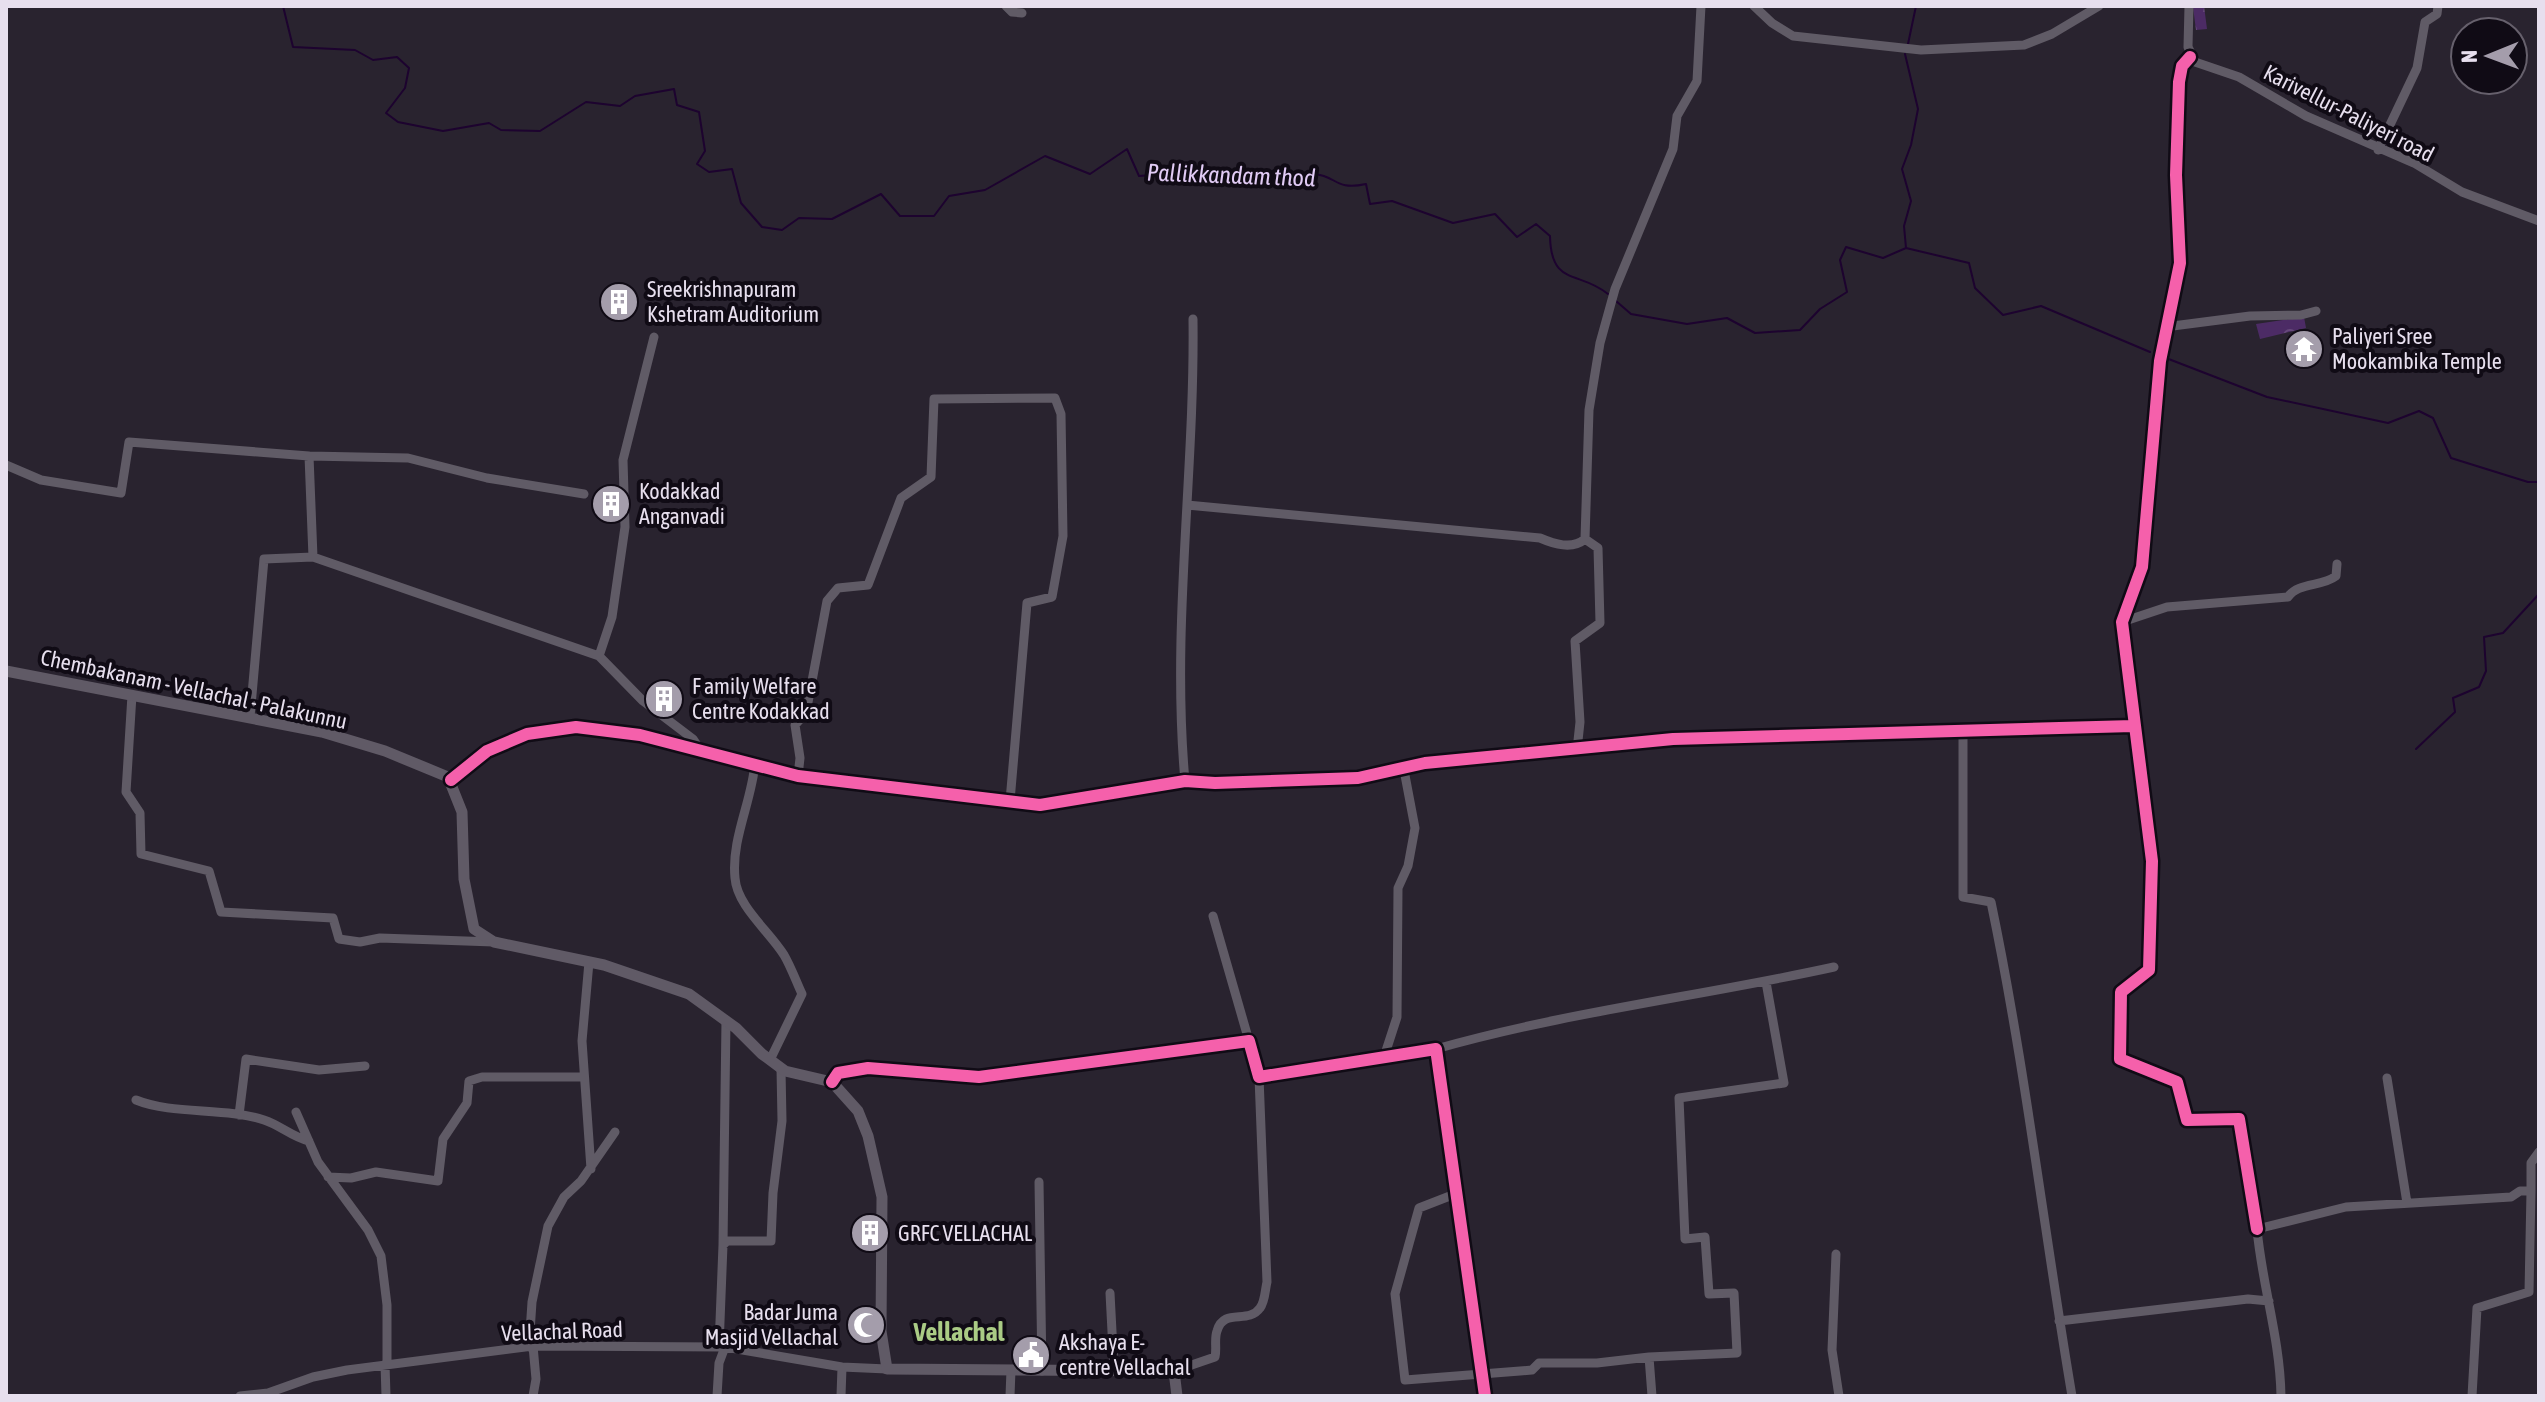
<svg xmlns="http://www.w3.org/2000/svg" width="2545" height="1402" font-family="'Asap Condensed',sans-serif">
<style>
.park{fill:url(#park-crowns)}
.lines{fill:none;stroke-linecap:round;stroke-linejoin:round}
.stream{stroke:#1d032f;stroke-width:2}
.minor{stroke:#605b66;stroke-width:9}
.major{stroke:#605a66;stroke-width:11}
.cycleway-casing{stroke:#100b15;stroke-width:17}
.cycleway{stroke:#f560ab;stroke-width:12}
.labels{text-anchor:middle;dominant-baseline:central;stroke-width:8;stroke-linejoin:round;paint-order:stroke}
.street-label{font-size:22px;fill:#e7dfee;stroke:#100b15}
.poi-label{font-size:22px;fill:#e7dfee;stroke:#100b15;text-anchor:start}
.water-label{font-size:24px;font-style:italic;fill:#e1cbf5;stroke:#100b15}
.quarter-label{font-size:26px;font-weight:bold;fill:#aacb85;stroke:#100b15}
</style>
<defs>
<pattern id="park-crowns" width="20" height="18" patternUnits="userSpaceOnUse" patternTransform="scale(2)"><rect width="20" height="18" fill="#4c2b65"/><path d="M2 6a3 3 0 1 1 6 0M12 15a3 3 0 1 1 6 0" fill="none" stroke="#66497b"/></pattern>
</defs>
<rect width="100%" height="100%" fill="#29232f"/>
<path class="park" d="M2204 6 2207 29 2196 30 2193 7Z
M2304 317 2306 328 2260 339 2256 324Z"/>
<g class="lines">
<path class="stream" d="M283 6 293 47 355 50 373 60 397 57 409 68 405 88 386 113 398 122 443 131 489 123 501 130 540 131 586 102 620 106 635 96 674 89 677 105 699 112 705 151 697 164 709 172 732 169 741 203 762 227 782 230 799 218 832 219 881 194 900 216H934L949 196 985 190 1045 156 1090 174 1127 149 1139 176C1198 171 1255 170 1314 174 1338 176 1334 191 1366 184L1370 204 1392 201 1453 223 1495 214 1517 237 1536 224 1550 236C1551 287 1579 270 1608 294
M1908 44 1916 6
M1905 54 1918 109 1911 145 1902 169 1911 201 1904 226 1906 248
M1616 301 1631 314 1687 324 1727 318 1755 333 1800 330 1820 309 1847 292 1840 260 1846 247 1883 258 1906 248 1969 263 1975 288 2003 315 2041 306 2150 352
M2166 358 2267 397 2388 423 2419 411 2433 418 2451 458 2528 482H2539
M2416 749 2455 712 2453 698 2479 687 2486 671 2484 637 2503 633 2539 594"/>
<path class="minor" d="M1006 6 1012 12 1022 13
M1754 6 1772 23 1793 36 1921 50 2024 45 2052 34 2099 6
M2189 6 2188 47 2195 62 2239 77 2306 116 2414 163 2462 192 2539 221
M2190 57 2182 66 2179 82 2176 175 2180 263 2160 361 2142 567 2122 622 2152 861 2149 970 2121 992 2120 1059 2177 1082 2187 1120 2239 1119 2257 1229
M2378 150 2417 68 2425 22 2437 14 2438 6
M2165 327 2250 316 2301 315 2316 311
M309 456 408 458 487 478 584 494
M6 465 41 480 121 493 129 442 309 456 313 557 599 656 643 701 693 739 701 751
M1187 505 1540 538C1554 544 1572 550 1585 539L1589 410 1600 343 1615 289 1673 149 1677 116 1697 81 1701 6
M2122 622 2167 607 2288 597C2298 582 2322 587 2336 576L2337 564
M599 656 612 617 625 527 623 460 654 337
M132 695 126 792 140 813 141 854 209 871 221 912 333 918 339 939 360 942 380 938 494 942
M250 717 264 559 313 557
M1963 730V897L1991 902C2025 1065 2044 1231 2072 1396
M1577 750 1580 722 1575 641 1600 623 1598 548 1585 539
M755 763C752 801 731 839 735 878 737 906 769 931 784 955 791 967 796 981 802 994L770 1060
M798 776 800 758 795 725 806 713 827 601 838 588 868 585 901 498 931 477 934 399 1055 398 1061 414 1063 536 1052 597 1027 603 1010 801
M451 780 487 751 527 734 576 727 640 735 798 776 1040 805 1185 781 1215 783 1358 778 1425 763 1673 739 2133 726
M1185 781C1171 627 1195 472 1193 319
M1213 916 1249 1041
M589 962 582 1041 591 1169
M1436 1049C1566 1012 1702 996 1834 967
M1384 1057 1397 1017 1398 888 1408 866 1415 828 1404 770
M2387 1078 2407 1203
M832 1082 838 1073 868 1068 979 1077 1249 1041 1259 1077 1436 1049 1485 1396
M136 1100C173 1115 225 1107 264 1120 280 1125 292 1137 309 1141
M296 1112 318 1162 368 1230 381 1256 387 1305V1364
M239 1115 246 1059 319 1070 365 1066
M328 1177 351 1178 376 1172 438 1181 443 1139 467 1103 469 1081 482 1077H583
M1039 1182 1042 1371
M1455 1194 1419 1208 1395 1294 1405 1380 1520 1371 1532 1370 1539 1363H1597L1649 1357 1652 1396
M723 1245 726 1020
M1836 1254 1832 1350 1839 1396
M1110 1293 1114 1370
M2059 1321 2248 1299 2269 1301
M529 1347 532 1302 548 1226 564 1197 581 1181 615 1132
M719 1347 723 1245 727 1241H771L773 1193 782 1121 781 1069
M1649 1357 1737 1353 1734 1293 1709 1294 1705 1237 1685 1239 1679 1098 1784 1083 1766 982
M385 1364 386 1396
M1174 1371 1215 1357C1217 1349 1214 1339 1217 1331 1224 1307 1248 1325 1260 1308 1265 1302 1265 1290 1267 1282L1259 1077
M240 1396 268 1393 313 1377 347 1370 533 1346 725 1347 842 1367 887 1369
M533 1396 536 1379 533 1346
M717 1396 719 1363 725 1347
M841 1396 842 1367
M1010 1396 1011 1370
M2281 1396C2280 1338 2262 1285 2257 1229L2346 1207 2511 1197 2520 1191H2531V1163L2539 1152
M2472 1396 2477 1308 2529 1292 2531 1191"/>
<path class="major" d="M6 671 322 732 385 751 448 777 462 812 464 879 474 929 494 942 604 965 689 994 736 1028 762 1054 785 1071 832 1082 858 1111 868 1136 882 1197 881 1331 887 1369 1174 1371 1177 1396"/>
<g class="cycleway-casing">
<path id="cycleway" d="M2190 57 2182 66 2179 82 2176 175 2180 263 2160 361 2142 567 2122 622 2152 861 2149 970 2121 992 2120 1059 2177 1082 2187 1120 2239 1119 2257 1229
M451 780 487 751 527 734 576 727 640 735 798 776 1040 805 1185 781 1215 783 1358 778 1425 763 1673 739 2133 726
M832 1082 838 1073 868 1068 979 1077 1249 1041 1259 1077 1436 1049 1485 1396"/>
</g>
<use href="#cycleway" class="cycleway"/>
</g>
<defs>
<g id="building-disc" transform="scale(2)"><circle r="9.5" fill="#a49dab" stroke="#100b15"/><path d="M-4-6H4V6H1V3H-1V6H-4ZM-2.5-4.3h1.7v1.8h-1.7ZM.8-4.3h1.7v1.8H.8ZM-2.5-1h1.7V.8h-1.7ZM.8-1h1.7V.8H.8Z" fill="#fff"/></g>
<g id="temple-disc" transform="scale(2)"><circle r="9.5" fill="#a49dab" stroke="#100b15"/><path d="M0-6L5-2H3V0L6.5 2.5H4V6H1.5V3h-3V6H-4V2.5H-6.5L-3 0V-2H-5Z" fill="#fff"/></g>
<g id="mosque-disc" transform="scale(2)"><circle r="9.5" fill="#a49dab" stroke="#100b15"/><path d="M3.5-4.9A6 6 0 1 0 3.5 4.9A5 5 0 1 1 3.5-4.9Z" fill="#fff"/></g>
<g id="civic-disc" transform="scale(2)"><circle r="9.5" fill="#a49dab" stroke="#100b15"/><path d="M-.6-6.5H3V-4.5H.6V-3L4-1V1h2V6H-6V1h2V-1L-.6-3ZM-1.2 2.5V6h2.4V2.5Z" fill="#fff"/></g>
</defs>
<g fill-rule="evenodd">
<use href="#building-disc" x="619" y="302"/>
<use href="#temple-disc" x="2304" y="349"/>
<use href="#building-disc" x="611" y="504"/>
<use href="#building-disc" x="664" y="699"/>
<use href="#building-disc" x="870" y="1233"/>
<use href="#mosque-disc" x="866" y="1325"/>
<use href="#civic-disc" x="1031" y="1355"/>
</g>
<g class="labels">
<g class="street-label">
<text transform="translate(2349 113) rotate(27)">Karivellur-Paliyeri road</text>
<text transform="translate(194 689) rotate(12)">Chembakanam - Vellachal - Palakunnu</text>
<text transform="translate(562 1331) rotate(-2)">Vellachal Road</text>
</g>
<g class="poi-label">
<text x="647" y="289">Sreekrishnapuram<tspan x="647" dy="25">Kshetram Auditorium</tspan></text>
<text x="2332" y="336">Paliyeri Sree<tspan x="2332" dy="25">Mookambika Temple</tspan></text>
<text x="639" y="491">Kodakkad<tspan x="639" dy="25">Anganvadi</tspan></text>
<text x="692" y="686">F amily Welfare<tspan x="692" dy="25">Centre Kodakkad</tspan></text>
<text x="898" y="1233">GRFC VELLACHAL</text>
<text x="838" y="1312" text-anchor="end">Badar Juma<tspan x="838" dy="25">Masjid Vellachal</tspan></text>
<text x="1059" y="1342">Akshaya E-<tspan x="1059" dy="25">centre Vellachal</tspan></text>
</g>
<g class="water-label">
<text transform="translate(1231 175) rotate(2)">Pallikkandam thod</text>
</g>
<g class="quarter-label">
<text x="959" y="1332">Vellachal</text>
</g>
</g>
<rect width="2545" height="1402" fill="none" stroke="#e7dfee" stroke-width="16"/>
<g transform="translate(2489 56) rotate(269)"><circle r="38" fill="#100b15" stroke="#66606c" stroke-width="2"/>
<path d="M0-6L14 30L0 20L-14 30Z" fill="#a49dab"/>
<text y="-12" font-size="22" font-weight="bold" text-anchor="middle" fill="#e7dfee">N</text>
</g>
</svg>
